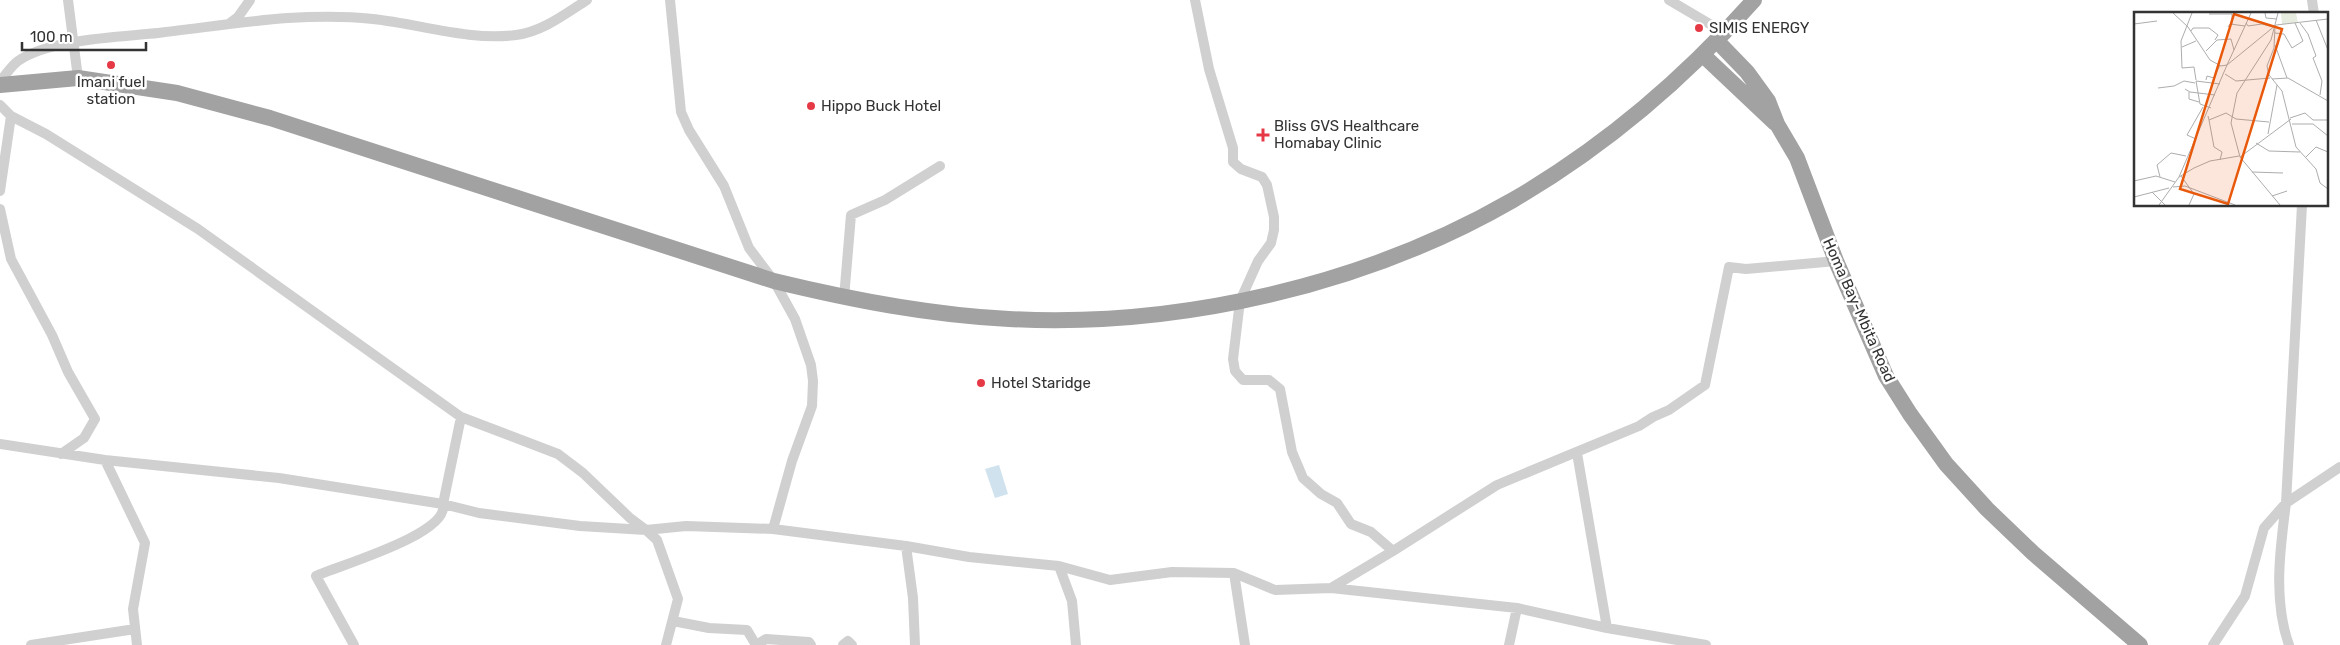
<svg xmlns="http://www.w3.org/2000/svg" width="2340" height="645" font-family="Rubik,sans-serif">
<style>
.water{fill:#cfe2ee}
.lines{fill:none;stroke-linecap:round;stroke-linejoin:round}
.minor{stroke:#d0d0d0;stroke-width:10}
.trunk{stroke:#a2a2a2;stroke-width:16}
.poi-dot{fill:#e63946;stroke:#fff;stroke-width:2}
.labels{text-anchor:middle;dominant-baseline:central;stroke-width:5;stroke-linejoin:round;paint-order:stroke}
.poi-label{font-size:15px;fill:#333;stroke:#fff;text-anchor:start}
.street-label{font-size:15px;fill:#333;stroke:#fff}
.inset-road{fill:none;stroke:#adadad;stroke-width:1}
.view{fill:#e8590c;fill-opacity:0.15;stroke:#e8590c;stroke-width:2.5}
.inset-edge{fill:none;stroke:#333;stroke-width:2.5}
</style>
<rect width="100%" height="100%" fill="#fff"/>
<path class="water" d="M999 465 1008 494 995 498 985 469Z"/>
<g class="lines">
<path class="minor" d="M68 0 78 78
M670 0 681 112 689 130 724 186 749 248 774 281 795 319 811 365 813 381 812 406 792 461 773 529
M1195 0 1209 69 1233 148V162L1241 169 1262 177 1267 185 1274 217V230L1271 243 1258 261 1240 301 1233 359 1235 371 1243 380H1269L1280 389 1292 452 1303 478 1321 494 1337 503 1351 524 1371 532 1393 551 1331 588
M1669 0 1725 33
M2312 0 2314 14
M230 23 238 17 250 0
M0 81C6 75 11 66 18 61 49 39 120 37 158 33 229 25 301 11 373 19 420 24 469 41 516 35 542 32 565 14 587 0
M0 105 11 116 46 134 198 229 461 417 558 454 583 473 630 518 646 530 686 526 773 529 906 546 969 557 1059 566 1110 580 1172 572 1234 573 1275 590 1331 588 1517 608 1607 628 1706 645
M0 191 11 116
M0 209 11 259 52 335 68 372 95 419 84 438 61 454
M844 298 851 215 885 200 940 166
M0 444 105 460 279 478 443 504 479 513 580 526 646 530 657 540 678 599 666 645
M1577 453 1607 628
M105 460 145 543 133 609 137 645
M906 546 913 598 915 645
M1393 551 1497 485 1639 426 1653 417 1669 410 1705 385 1729 267 1746 269 1836 261
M1059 566 1072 601 1076 645
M1234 573 1245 645
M673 621 709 628 747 630 756 645 766 639 809 642 811 645
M31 645 135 629
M354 645 316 576C340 565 450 534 443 504L461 417
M843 645 848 641 852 645
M1509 645 1517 608
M2213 645 2245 596 2264 528 2286 503 2340 467
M2289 645C2273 600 2280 549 2286 503L2302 205"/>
<path class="trunk" d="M1717 41 1747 72 1768 101 1777 124 1797 158 1836 261 1886 376 1910 414 1946 464 1987 509 2033 553 2140 645
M1703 55 1775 123
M0 85 78 78 177 93 270 118 774 281C852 300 929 315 1009 319 1179 328 1366 285 1513 200 1604 147 1685 78 1754 0"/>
</g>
<g class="poi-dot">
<circle cx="1699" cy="28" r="5"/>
<circle cx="111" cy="65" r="5"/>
<circle cx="811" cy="106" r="5"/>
<path d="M1260.5 127.5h5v5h5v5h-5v5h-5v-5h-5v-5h5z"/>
<circle cx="981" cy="383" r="5"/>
</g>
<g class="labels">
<g class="poi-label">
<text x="1709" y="28">SIMIS ENERGY</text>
<text x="111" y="82" text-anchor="middle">Imani fuel<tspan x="111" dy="17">station</tspan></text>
<text x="821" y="106">Hippo Buck Hotel</text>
<text x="1274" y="126">Bliss GVS Healthcare<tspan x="1274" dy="17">Homabay Clinic</tspan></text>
<text x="991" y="383">Hotel Staridge</text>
</g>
<g class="street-label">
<text transform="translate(1859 310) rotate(66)">Homa Bay-Mbita Road</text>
</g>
</g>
<g transform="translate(2134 12)">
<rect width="194" height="194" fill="#fff"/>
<path d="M147 1H162L164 11 148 12Z" fill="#e6ecdf"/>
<path class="inset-road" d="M39 1 54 15 76 48 87 54 93 53 117 1M58 1 47 29 48 56 60 55 62 68M131 1 132 6 143 7M144 1 137 28 103 81 97 111 106 145 146 193M75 2H98V12M182 8 194 38M112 11 114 14 128 12 139 15M166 11 174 22 182 44 179 46 188 69 186 83M0 12 23 9M141 14 140 36 133 54 135 63 148 79 162 135 182 157 186 171 194 177M94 15 96 12 111 14M57 19 59 16H75L84 23 81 28M141 21 150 22 158 36 169 29 161 11M141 33 153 66M48 35 62 29M72 39 83 28 97 27 100 38M91 62 102 69 136 66M138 67 154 66 194 89M72 68 73 64 80 66 86 53M24 76 40 74 50 69 61 71M51 77 56 80 81 83M55 80V87L65 90M77 96 66 92 62 69 86 72M74 104 75 108 92 101 102 107 135 110M156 106 171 101 179 108H194M75 108 80 135 88 140 86 148M158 112H179L194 124M134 122 143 73M62 127 53 123 69 95M122 131 135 139 166 140M106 145 157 107M172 145 182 135 194 140M118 160 149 161M47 164 60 182 55 193M26 165 23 153 37 141 52 144M45 165 93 53 142 13 194 7M0 169 22 164 41 170M39 175 51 174 101 193M18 180 31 193M138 184 153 179M0 185 35 176M25 193 45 165 60 156 76 149 105 144"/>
<path class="view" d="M100 2 148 17 94 192 46 177Z"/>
<rect width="194" height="194" class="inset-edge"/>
</g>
<path d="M22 42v8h124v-8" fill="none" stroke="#333333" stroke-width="2.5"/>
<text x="30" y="42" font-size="15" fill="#333333" stroke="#ffffff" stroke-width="4" paint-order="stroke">100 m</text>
</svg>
